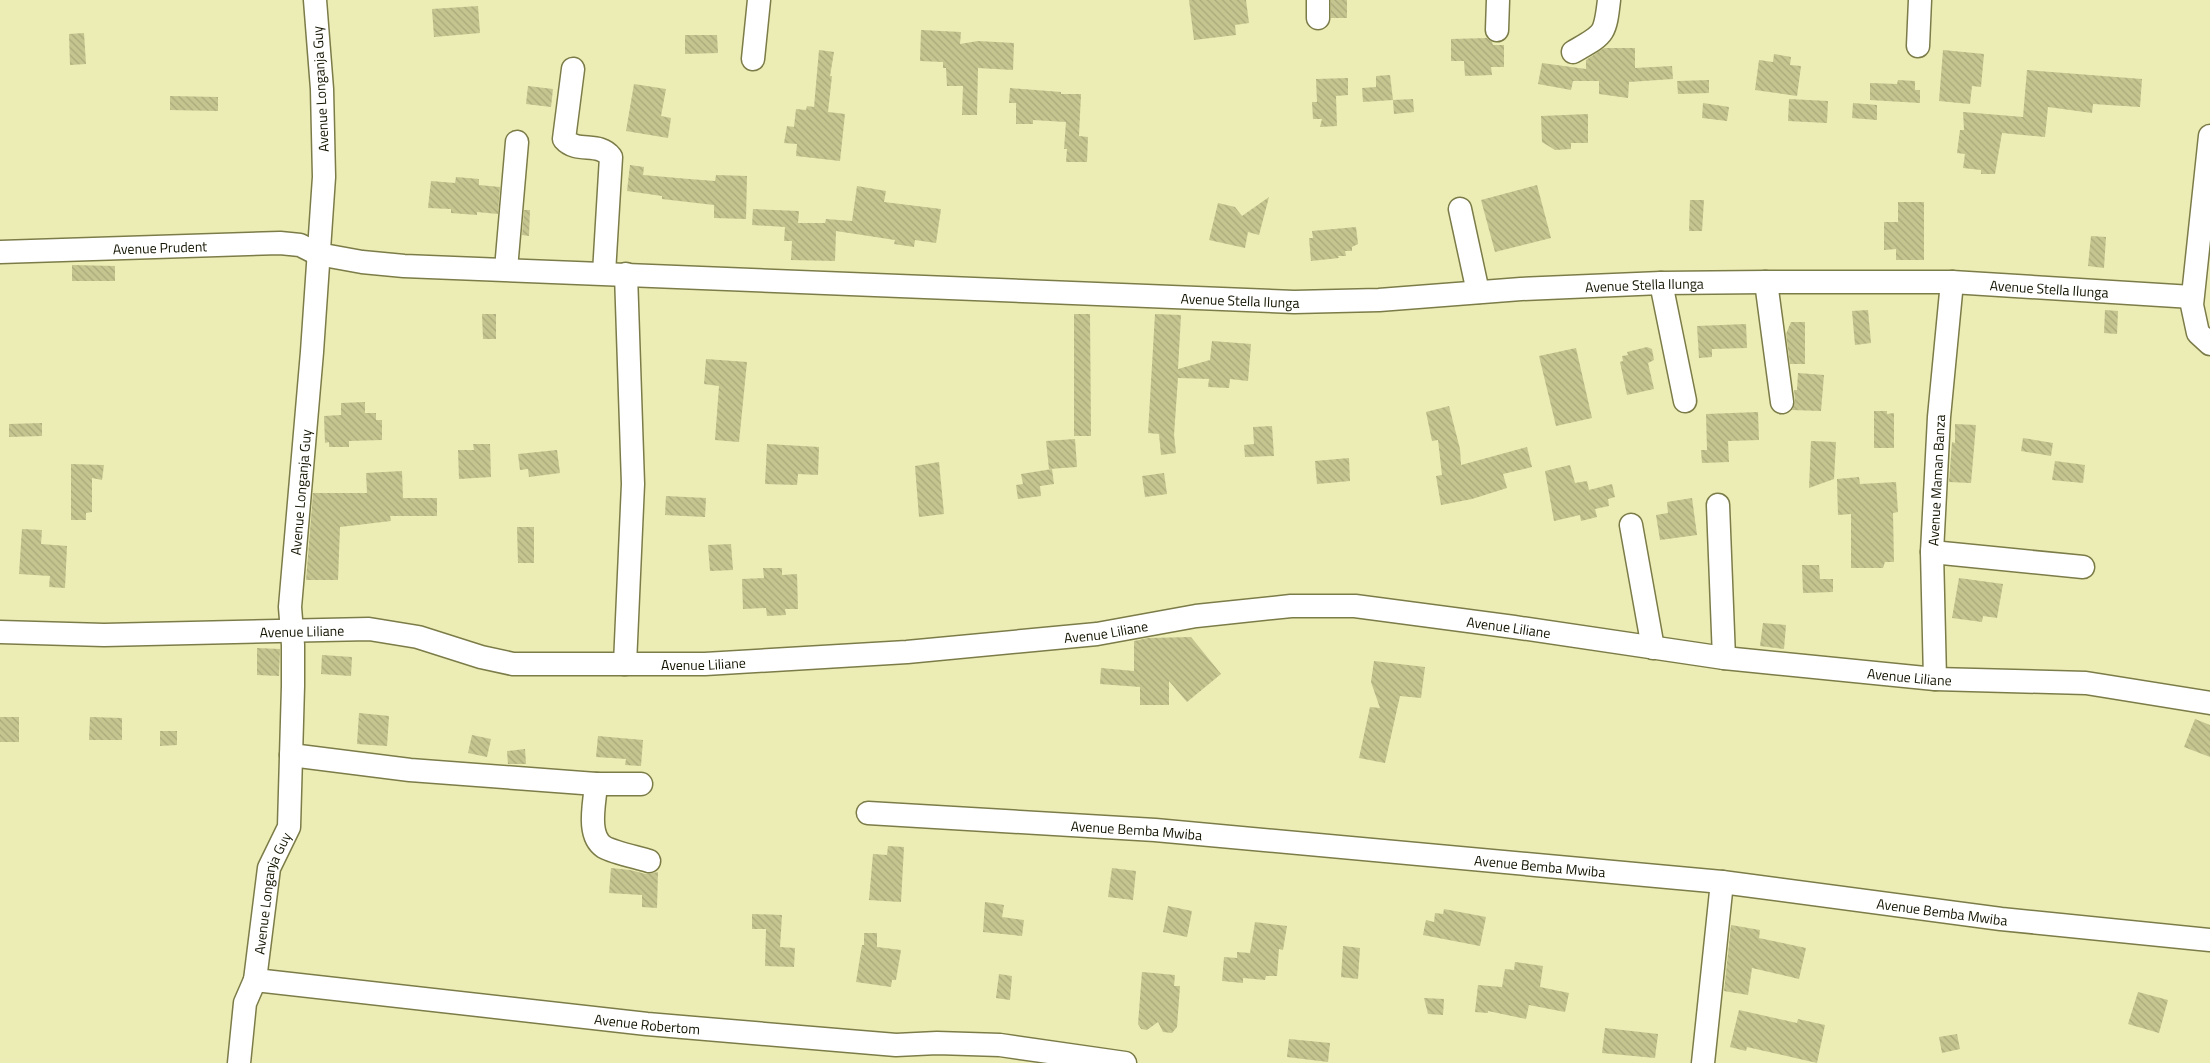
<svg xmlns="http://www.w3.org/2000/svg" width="2210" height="1063" font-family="'Titillium Web',sans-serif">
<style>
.building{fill:url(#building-back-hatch)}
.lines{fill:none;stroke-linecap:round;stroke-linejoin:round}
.minor-casing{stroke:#7c7c49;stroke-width:25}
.minor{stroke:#fff;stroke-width:22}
.labels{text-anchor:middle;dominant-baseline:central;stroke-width:4.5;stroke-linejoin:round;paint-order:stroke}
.street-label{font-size:14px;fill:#131301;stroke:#fff}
</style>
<defs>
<pattern id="building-back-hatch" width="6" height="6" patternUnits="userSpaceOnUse" patternTransform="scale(1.25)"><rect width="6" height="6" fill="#c4c58f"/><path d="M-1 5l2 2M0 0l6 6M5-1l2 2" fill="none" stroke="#a8a87a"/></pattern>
</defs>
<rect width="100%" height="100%" fill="#ecedb5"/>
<path class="building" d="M1189 0H1246L1249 23 1235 25 1236 35 1194 40Z
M1331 0H1347V18H1331Z
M478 6 480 33 434 37 432 9Z
M921 30 961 32 960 44 978 41 1014 43 1013 70 978 68 977 115H962L963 86H947L946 68H943V62L920 61Z
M84 33 86 64 70 65 69 34Z
M685 35H717L718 53 685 54Z
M1487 38 1492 42 1493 45H1504V67H1491L1492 75 1465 76 1464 61H1451V39Z
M1604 48H1635V68L1672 66 1673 79 1629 82 1628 98 1599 94V81H1573L1571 90 1538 84 1542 63 1586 69V60Z
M819 50 834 52 830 76H832L828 112 845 114 840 161 796 156 797 144 784 143 787 126 794 127 796 109 806 110 807 106 814 107Z
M1943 50 1984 54 1981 87 1972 86 1970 104 1939 101Z
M1774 54 1791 57 1790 65 1801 66 1797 96 1755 90 1759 60 1773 62Z
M2027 70 2142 79 2140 107 2093 104 2092 113 2048 107 2045 137 2002 133 1995 174H1981V170L1963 168 1965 154 1957 153 1960 130H1964L1963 112 2023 117Z
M1390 75 1393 100 1363 102 1362 88 1376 87V76Z
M1348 78V95L1336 96 1337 126 1320 127 1322 119H1313L1312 102H1317L1316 79Z
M1709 80V93L1678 94 1677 81Z
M1898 80 1915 81V90H1920V103L1870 100V83L1897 84Z
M634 84 666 89 661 116 671 118 668 138 626 131Z
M528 86 553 89 551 107 526 104Z
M1010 88 1061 92V94H1081L1079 136 1088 137 1087 162H1066L1067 149H1064L1066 122 1033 120V124H1016V103H1009Z
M170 96 218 97V111L170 110Z
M1413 99 1414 112 1394 114 1393 100Z
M1789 99 1828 101 1827 123 1788 121Z
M1703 103 1729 107 1727 121 1702 118Z
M1853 103 1877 105V120L1852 118Z
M1588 114V143H1571V149L1555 150 1542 142 1541 116Z
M630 165 644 167 643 175 689 179 715 181 716 175 747 176 746 219 714 218V205L662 199V196L627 191Z
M456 177 479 179V185L500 187 498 214 477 212V215L451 213V209L428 208 431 181 455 183Z
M1537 185 1551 238 1495 252 1481 200Z
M857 186 886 191 884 202 941 209 936 243 915 240 914 247 894 244 895 240 836 231 835 261 791 260 792 241H784L785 227 752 225 753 209 799 211 798 223H825L826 219 852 221Z
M1269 197 1259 235 1248 232 1245 248 1209 240 1218 203 1235 207 1242 216Z
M1690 200H1704L1702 231H1689Z
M1898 202H1924V260H1896V249L1884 250V222H1898Z
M524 210H530L529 236 522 235Z
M1356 227 1358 244 1352 247V251H1345L1346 256H1338L1339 258 1311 261 1309 238H1313L1312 231Z
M2091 236 2106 237 2104 268 2088 266Z
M72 265 115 266V281H72Z
M1868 310 1871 343 1855 345 1852 311Z
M2105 310 2118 311 2117 334 2104 333Z
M482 314H496V339H483Z
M1074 314H1090L1091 436H1074Z
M1155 314 1181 315 1178 369 1210 360 1212 341 1251 344 1248 381 1230 379 1229 388 1208 387 1209 379 1178 378 1174 435 1176 453 1161 455 1159 434 1148 433Z
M1791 322H1805V364H1790L1786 334Z
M1746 324 1747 348 1712 349V357L1699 358 1697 326Z
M1647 347 1652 349 1654 360 1648 363 1654 389 1627 395 1620 362 1623 361 1622 356 1628 355 1627 352Z
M1576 348 1592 418 1556 426 1539 356Z
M706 359 747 362 739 442 715 440 719 386 704 384Z
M1798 373 1824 375 1821 411 1792 410 1795 401 1794 390H1797Z
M365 402V413H376V420H382V440L349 441V447H329V442L325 443 324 416 341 415V403Z
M1449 406 1460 449 1461 465 1527 447 1532 467 1503 474 1507 488 1472 499 1441 505 1436 476 1442 475 1438 440 1432 441 1426 412Z
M1874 411H1887V414L1894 413V448H1874Z
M1758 412 1759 440 1728 441 1729 462 1702 463 1701 450H1707L1706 414Z
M42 423V436L9 437V424Z
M1955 424 1976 425 1971 483 1949 482 1952 442 1955 443Z
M1272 426 1274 456 1245 457 1244 445 1254 444 1253 427Z
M2023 438 2053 443 2051 456 2021 451Z
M1075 439 1077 467 1049 469 1046 441Z
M1811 441 1836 442 1834 479 1809 488Z
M473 444H490L491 477 459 479 458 450H474Z
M767 444 819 447 818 475 798 474 797 485 765 484Z
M557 450 560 473 529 477 528 469 520 470 518 454Z
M1349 458 1350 481 1317 484 1315 461Z
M2055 461 2085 465 2083 483 2052 480Z
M939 462 944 514 919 517 915 466Z
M71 464 104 465 102 480 92 478V512L86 513V520H71Z
M1570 465 1575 483 1587 481 1589 490 1612 484 1615 497 1608 499 1609 506 1595 509 1597 517 1581 521 1580 515 1554 521 1545 471Z
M1052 469 1054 484 1040 486 1041 496 1018 499 1016 485 1023 484 1021 474Z
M402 471 403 498H437V516H390L391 521 340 527 338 580H306L313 493H367L366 473Z
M1164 473 1167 494 1145 497 1142 476Z
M1859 477 1860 484 1896 482 1898 512 1893 513 1894 562H1885L1883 568H1851V514L1838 515 1837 479Z
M666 496 706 498 705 517 665 515Z
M1692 498 1697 535 1660 540 1656 515 1668 513 1667 502Z
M517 527H534V563H518Z
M22 529 42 530 41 544 67 546 65 588 49 587 50 576 19 574Z
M731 544 733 570 710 571 708 545Z
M1802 565H1819L1820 579H1833V592L1803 593Z
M763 568H782V575L797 574 798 609H785L786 615 767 616 766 608 743 609 742 579 764 578Z
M1959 578 2003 584 1997 618 1983 616 1982 622 1952 618Z
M1763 623 1786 625 1784 649 1760 646Z
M1191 637 1221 674 1187 702 1169 681V705H1140V687L1100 684 1101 668 1134 671V641L1148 638Z
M257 648 280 649 279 676 257 675Z
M322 655 352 657 351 676 321 674Z
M1374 661 1425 667 1421 698 1400 696 1385 763 1359 758 1370 707 1380 708 1371 682Z
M359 713 389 716 387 746 357 744Z
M0 717H19V742H0Z
M90 717 122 718V740H89Z
M2195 719 2210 725V757L2184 747Z
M160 731H177V745L160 746Z
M472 735 491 739 487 757 468 753Z
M598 736 643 740 641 766 625 765 626 759 596 757Z
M525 749 526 764H508L507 751Z
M888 846 904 847 901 902 869 900 873 854 887 855Z
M611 868 630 870 646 874 658 872 657 908 642 907V895L609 893Z
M1112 868 1136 871 1133 900 1108 897Z
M985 902 1004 905 1002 917 1024 920 1022 936 983 932Z
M1168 906 1192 911 1187 937 1163 932Z
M1444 909 1486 917 1480 946 1423 935 1426 920 1434 922 1435 913 1443 914Z
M752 914 782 915 780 947 795 948 794 967 765 966 766 929H752Z
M1255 922 1287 926 1283 950 1279 949 1277 976H1266L1265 980 1243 978V983L1222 981 1224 957 1237 958V952L1250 953Z
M1731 925 1760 930 1759 938 1806 948 1799 979 1752 968 1748 995 1724 991Z
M864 933H877V947L901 950 896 980H892L891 987 856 982 862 945H864Z
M1343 946 1360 948 1358 979 1341 977Z
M1515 962 1543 966 1540 987 1569 993 1565 1012 1529 1005 1526 1019 1488 1011V1013L1475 1012 1478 985 1502 987 1505 969 1514 970Z
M1142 972 1175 975 1174 986H1180L1177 1027 1172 1033 1163 1032 1158 1022 1147 1030 1141 1029 1138 1024Z
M999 974 1012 976 1010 1000 996 998Z
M2138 992 2168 1000 2159 1033 2128 1024Z
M1424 998 1444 999 1443 1015 1428 1014Z
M1739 1010 1797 1023 1798 1019 1825 1025 1817 1063 1747 1047 1746 1051 1730 1047Z
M1605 1028 1658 1034 1655 1058 1602 1053Z
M1957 1034 1960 1049 1942 1053 1939 1037Z
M1289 1039 1330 1043 1328 1062 1287 1057Z"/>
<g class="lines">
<g class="minor-casing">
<g id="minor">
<path d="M1318 0V18"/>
<path d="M1497 30 1498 0"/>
<path d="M1918 46 1920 0"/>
<path d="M1573 52C1604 34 1605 36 1609 0"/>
<path d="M753 59 759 0"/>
<path d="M573 69 564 139C577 154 599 141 611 157L604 273"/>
<path d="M2210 136 2192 305 2198 333 2210 344"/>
<path d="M1460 209 1478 292"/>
<path id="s1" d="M0 252 280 243 300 245 318 254 362 262 404 266 1294 302 1379 300 1521 289 1661 283 1766 282H1952L2192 297"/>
<path d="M506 269 517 142"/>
<path d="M1766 282 1782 402"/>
<path d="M1661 283 1685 401"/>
<path d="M1718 505 1724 658"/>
<path d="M1631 525 1653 648"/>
<path d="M1932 552 2083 567"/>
<path id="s2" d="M0 632 104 635 369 629 418 637 481 657 513 664H705L907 652 1097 634 1196 616 1291 606H1355L1514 627 1724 658 1935 679 2086 683 2210 703"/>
<path d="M625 664 633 484 626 274"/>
<path id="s3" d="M1935 679 1932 552 1939 417 1952 282"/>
<path d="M291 755 410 770 596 784H641"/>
<path d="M596 784C595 802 586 835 604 847 615 853 636 857 649 861"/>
<path id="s4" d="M868 813 1155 830 1722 882 2001 919 2210 940"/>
<path id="s5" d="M255 980 269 868 289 827 293 686V645L290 607 312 352 324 177 322 89 315 0"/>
<path id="s6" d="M239 1063 245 1003 255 980 647 1024 896 1045 937 1043 1000 1045 1125 1063"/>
<path d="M1703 1063 1722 882"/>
</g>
</g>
<use href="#minor" class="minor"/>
</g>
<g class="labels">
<g class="street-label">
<text transform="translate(320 89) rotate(-93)">Avenue Longanja Guy</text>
<text stroke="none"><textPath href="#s1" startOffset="160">Avenue Prudent</textPath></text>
<text stroke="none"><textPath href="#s1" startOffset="1649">Avenue Stella Ilunga</textPath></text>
<text stroke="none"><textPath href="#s1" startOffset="2054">Avenue Stella Ilunga</textPath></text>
<text stroke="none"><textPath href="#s1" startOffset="1244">Avenue Stella Ilunga</textPath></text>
<text stroke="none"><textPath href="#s3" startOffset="199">Avenue Maman Banza</textPath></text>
<text stroke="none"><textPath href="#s5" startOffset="494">Avenue Longanja Guy</textPath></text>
<text stroke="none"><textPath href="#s2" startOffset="1518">Avenue Liliane</textPath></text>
<text stroke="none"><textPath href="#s2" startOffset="302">Avenue Liliane</textPath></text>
<text stroke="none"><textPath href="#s2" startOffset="1112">Avenue Liliane</textPath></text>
<text stroke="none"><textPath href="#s2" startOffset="708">Avenue Liliane</textPath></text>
<text stroke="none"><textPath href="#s2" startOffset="1922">Avenue Liliane</textPath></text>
<text stroke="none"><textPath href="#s4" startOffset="269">Avenue Bemba Mwiba</textPath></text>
<text stroke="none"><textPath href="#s4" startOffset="674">Avenue Bemba Mwiba</textPath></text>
<text stroke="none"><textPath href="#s5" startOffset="89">Avenue Longanja Guy</textPath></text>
<text stroke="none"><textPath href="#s4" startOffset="1079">Avenue Bemba Mwiba</textPath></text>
<text stroke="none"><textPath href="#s6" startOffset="480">Avenue Robertom</textPath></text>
</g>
</g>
</svg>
